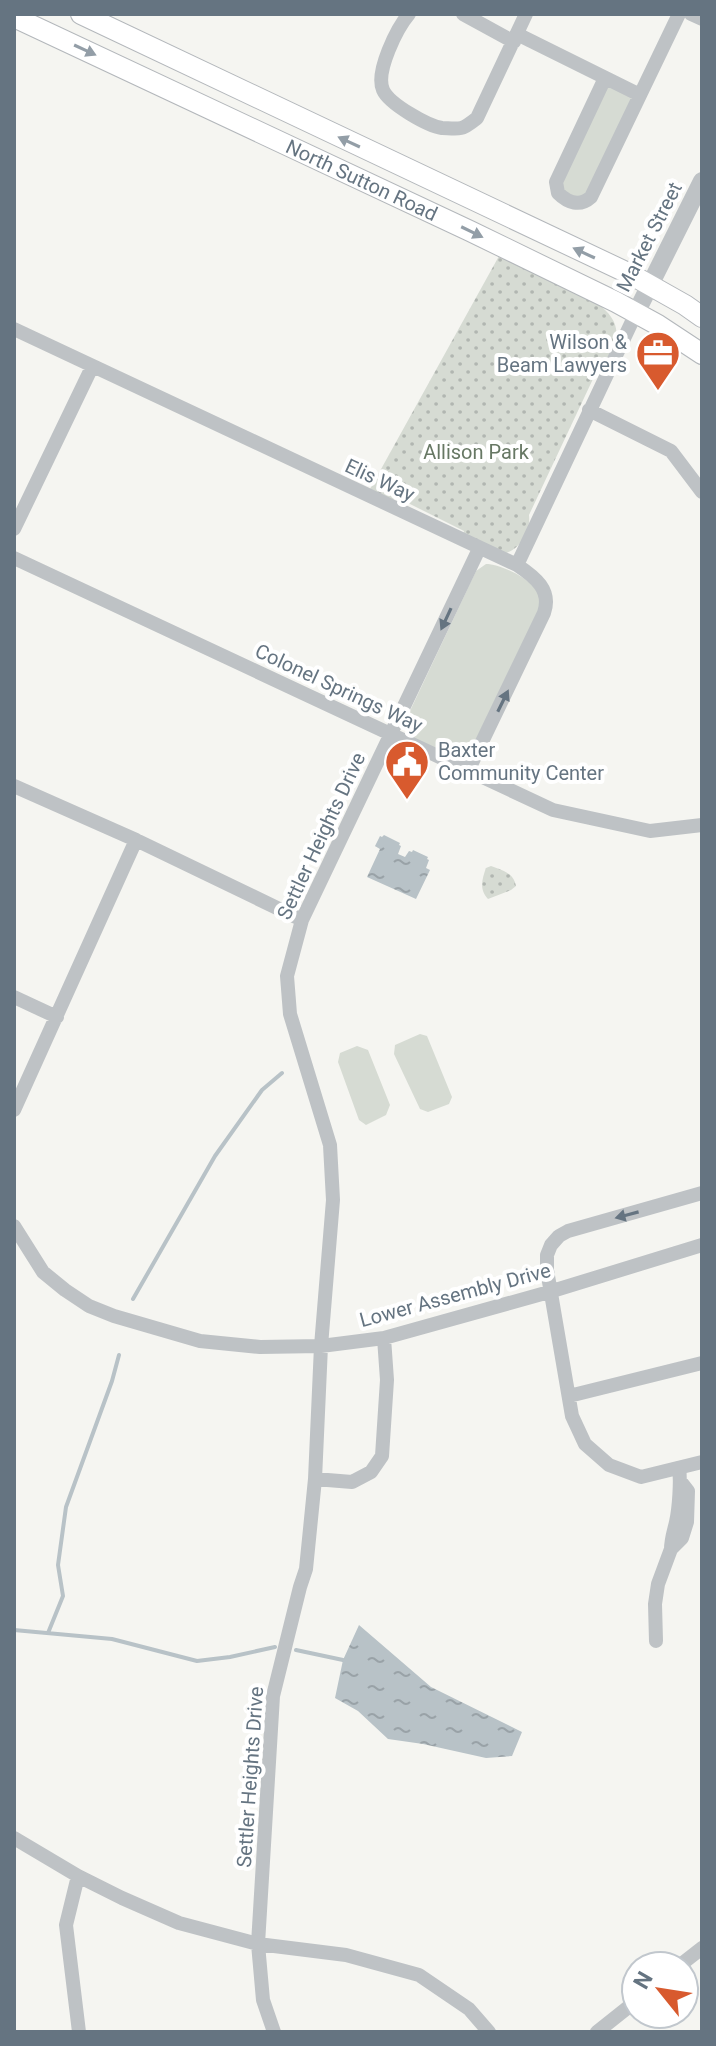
<svg xmlns="http://www.w3.org/2000/svg" width="716" height="2046" font-family="Roboto,sans-serif">
<style>
.green{fill:#d6dbd3}
.park{fill:url(#park-dots)}
.water{fill:url(#water-ripples)}
.lines{fill:none;stroke-linecap:round;stroke-linejoin:round}
.stream{stroke:#b8c2c7;stroke-width:4}
.secondary-casing{stroke:#b3b7bb;stroke-width:22}
.minor{stroke:#bec2c5;stroke-width:14}
.tertiary{stroke:#bec2c5;stroke-width:18}
.secondary{stroke:#fff;stroke-width:20}
.oneway{fill:#939ea7}
.oneway2{fill:#657481}
.labels{text-anchor:middle;dominant-baseline:central;stroke-width:8;stroke-linejoin:round;paint-order:stroke}
.street-label{font-size:20px;fill:#657481;stroke:#fff}
.poi-label{font-size:20px;fill:#657481;stroke:#fff;text-anchor:end}
.park-label{font-size:20px;fill:#677864;stroke:#fff}
</style>
<defs>
<pattern id="park-dots" width="8" height="8" patternUnits="userSpaceOnUse" patternTransform="scale(2)"><rect width="8" height="8" fill="#d6dbd3"/><path d="M2 2h.1M6 6h.1" fill="none" stroke="#b1b6b1" stroke-width="1.8" stroke-linecap="round"/></pattern>
<pattern id="water-ripples" width="26" height="14" patternUnits="userSpaceOnUse" patternTransform="scale(2)"><rect width="26" height="14" fill="#b8c2c7"/><path d="M2 4q2-2 4 0t4 0M15 11q2-2 4 0t4 0" fill="none" stroke="#99a2a7"/></pattern>
</defs>
<rect width="100%" height="100%" fill="#f5f5f1"/>
<path class="green" d="M609 84 632 98 587 194 578 199 564 193 561 179Z
M486 564C501 564 535 580 539 596 540 600 539 605 539 609L470 752 457 758C446 753 414 743 408 733 404 726 407 719 409 713L476 571Z
M420 1034 427 1036 452 1097 449 1104 428 1112 420 1109 394 1054 395 1045Z
M357 1046 368 1050 390 1105 386 1115 366 1125 359 1120 338 1062 340 1053Z"/>
<path class="park" d="M499 256 598 304C614 316 622 330 612 349 608 357 607 360 600 364L529 515C531 530 521 548 506 553L463 534 464 531 398 498 391 500 370 489Z
M491 866C503 871 513 872 516 886L511 890 488 899C479 890 482 879 486 868Z"/>
<path class="water" d="M384 835 400 843 399 845 401 846 398 854 405 857 409 851 412 852 413 850 428 857 427 859 429 860 426 868 430 870 416 899 367 877 380 849 375 846 380 836 382 837Z
M359 1625 431 1687 522 1732 512 1756 486 1758 423 1744 388 1739 358 1711 335 1698 343 1660Z"/>
<g class="lines">
<path class="stream" d="M133 1299 215 1156 262 1090 282 1073
M14 1630 112 1639 197 1661 230 1657 275 1647
M48 1633 63 1596 58 1565 66 1507 112 1381 119 1355
M296 1650 343 1660"/>
<g class="secondary-casing">
<g id="secondary">
<path d="M81 14 630 274 685 305 702 317"/>
<path id="s1" d="M14 17 470 231 616 302 658 325 702 354"/>
</g>
</g>
<path class="minor" d="M409 14C397 28 375 72 383 90 389 104 428 126 442 128 447 128 456 129 461 128 466 127 472 122 477 118L526 14
M463 14 514 42
M691 14 702 19
M517 34 640 95
M605 78 556 182 558 193C568 203 580 207 591 197L679 14
M14 329 517 565C535 577 552 590 544 613L468 771
M589 410 671 451 702 492
M14 529 92 367
M14 558 553 810 650 831 702 825
M517 565 636 313
M14 786 136 840 302 920
M14 997 57 1017
M14 1110 136 840
M702 1193 568 1231 559 1236 551 1245 547 1255V1270L572 1416 585 1444 609 1465 641 1477 702 1462
M14 1226 43 1272 65 1290 89 1306 114 1316 200 1341 260 1347 321 1346 384 1338 549 1292 702 1245
M569 1396 702 1363
M679 1468C681 1480 679 1509 676 1522 674 1531 671 1539 671 1549L682 1538 687 1522 688 1491 681 1482
M315 1479 352 1482 371 1472 382 1456 387 1380 384 1338
M656 1641 655 1604 658 1584 671 1549
M14 1838 78 1876 122 1898 179 1923 258 1944 346 1955 419 1975 469 2009 489 2032
M78 1876 66 1925 79 2032
M679 1966 702 1948
M274 2032 263 2000 258 1944 273 1696 300 1587 306 1569 315 1479 321 1346 333 1200 330 1145 290 1014 287 976 302 920 479 549
M597 2032 636 2001"/>
<path class="tertiary" d="M636 313 702 181"/>
<use href="#secondary" class="secondary"/>
</g>
<defs><path id="oneway-solid" d="M-6-.8H1V-3.2L6.5 0L1 3.2V.8H-6Z" transform="scale(2)"/></defs>
<g class="oneway">
<use href="#oneway-solid" transform="translate(85 50) rotate(25)"/>
<use href="#oneway-solid" transform="translate(349 142) rotate(-155)"/>
<use href="#oneway-solid" transform="translate(472 232) rotate(26)"/>
<use href="#oneway-solid" transform="translate(584 253) rotate(-155)"/>
</g>
<g class="oneway2">
<use href="#oneway-solid" transform="translate(446 619) rotate(115)"/>
<use href="#oneway-solid" transform="translate(503 701) rotate(-64)"/>
<use href="#oneway-solid" transform="translate(627 1215) rotate(165)"/>
</g>
<defs>
<g id="office-pin" transform="scale(2.3)"><path d="M0 17L-7.5 6A9.5 9.5 0 1 1 7.5 6Z" fill="#d85a2e" stroke="#fff"/><path d="M-6-3h4V-5.5h4V-3h4V5H-6ZM-1-4.5V-3h2v-1.5ZM-6 0V1H6V0Z" fill="#fff"/></g>
<g id="civic-pin" transform="scale(2.3)"><path d="M0 17L-7.5 6A9.5 9.5 0 1 1 7.5 6Z" fill="#d85a2e" stroke="#fff"/><path d="M-.6-6.5H3V-4.5H.6V-3L4-1V1h2V6H-6V1h2V-1L-.6-3ZM-1.2 2.5V6h2.4V2.5Z" fill="#fff"/></g>
</defs>
<g fill-rule="evenodd">
<use href="#office-pin" x="658" y="353"/>
<use href="#civic-pin" x="407" y="762"/>
</g>
<g class="labels">
<g class="street-label">
<text stroke="none"><textPath href="#s1" startOffset="384">North Sutton Road</textPath></text>
<text transform="translate(649 237) rotate(-63)">Market Street</text>
<text transform="translate(380 480) rotate(25)">Elis Way</text>
<text transform="translate(339 688) rotate(25)">Colonel Springs Way</text>
<text transform="translate(321 836) rotate(-65)">Settler Heights Drive</text>
<text transform="translate(455 1295) rotate(-15)">Lower Assembly Drive</text>
<text transform="translate(250 1777) rotate(-86)">Settler Heights Drive</text>
</g>
<g class="poi-label">
<text x="627" y="342">Wilson &amp;<tspan x="627" dy="23">Beam Lawyers</tspan></text>
<text x="438" y="750" text-anchor="start">Baxter<tspan x="438" dy="23">Community Center</tspan></text>
</g>
<g class="park-label">
<text x="476" y="452">Allison Park</text>
</g>
</g>
<rect width="716" height="2046" fill="none" stroke="#657481" stroke-width="32"/>
<g transform="translate(660 1990) rotate(300)"><circle r="38" fill="#ffffff" stroke="#c1c7cd" stroke-width="2"/>
<path d="M0-6L14 30L0 20L-14 30Z" fill="#d85a2e"/>
<text y="-12" font-size="22" font-weight="bold" text-anchor="middle" fill="#657481">N</text>
</g>
</svg>
